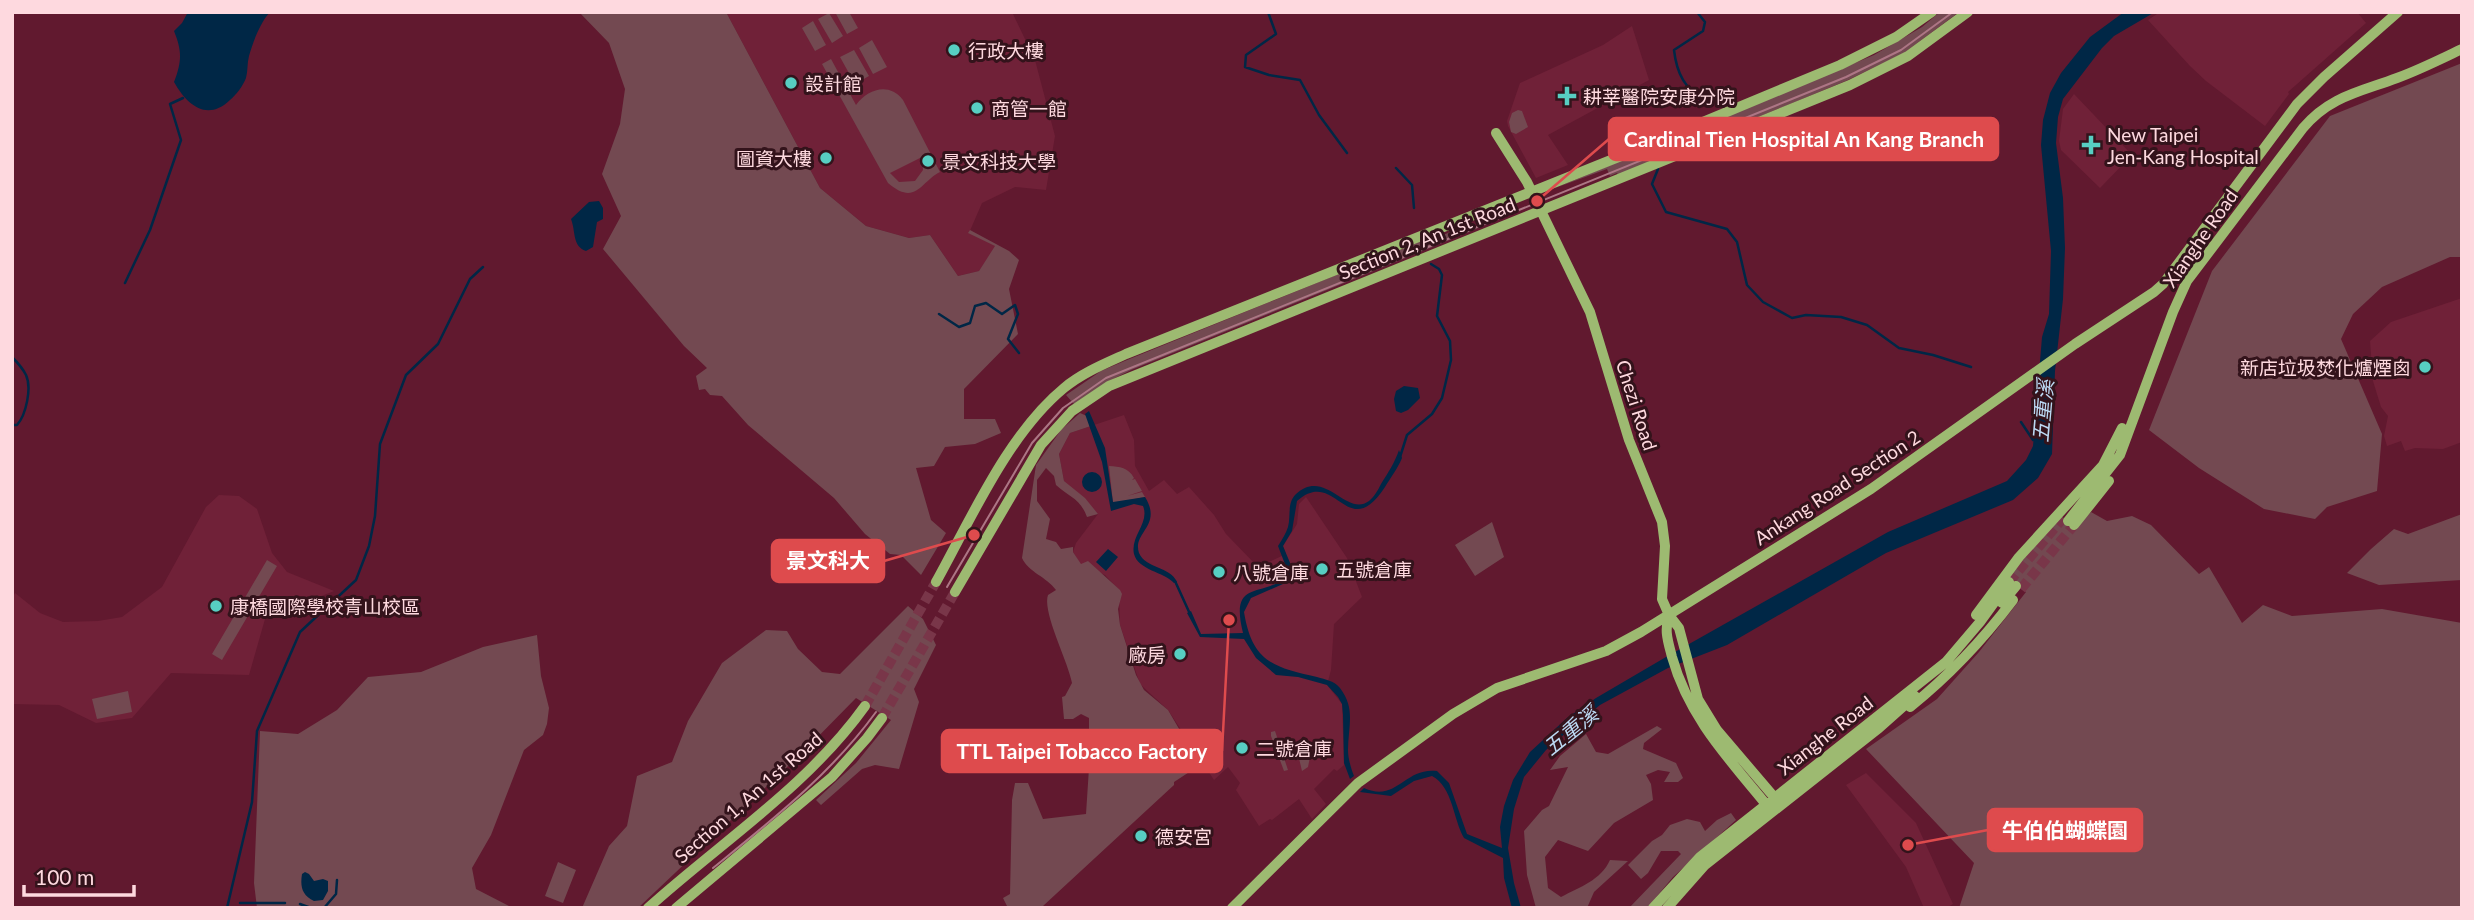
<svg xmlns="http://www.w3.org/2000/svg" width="2474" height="920" font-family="Lato,'Noto Sans TC',sans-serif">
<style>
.built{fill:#702138}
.green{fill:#734951;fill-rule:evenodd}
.water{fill:#002746}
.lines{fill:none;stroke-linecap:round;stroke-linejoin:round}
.stream{stroke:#002746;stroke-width:2.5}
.secondary-tunnel{stroke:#793649;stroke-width:10;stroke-dasharray:10 5;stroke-linecap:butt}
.secondary{stroke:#9dba71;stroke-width:10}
.tram{stroke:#ad7685;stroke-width:2}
.poi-dot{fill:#57cec2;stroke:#33131b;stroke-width:2.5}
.labels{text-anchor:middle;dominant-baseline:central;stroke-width:6;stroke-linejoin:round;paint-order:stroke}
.poi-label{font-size:19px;fill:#fed9df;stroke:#33131b;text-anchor:start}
.street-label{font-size:19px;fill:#fed9df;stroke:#33131b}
.water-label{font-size:21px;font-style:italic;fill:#bcd9f3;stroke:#33131b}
.leader{fill:none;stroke:#de4b4d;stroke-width:2.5}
.callout-dot{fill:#de4b4d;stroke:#33131b;stroke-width:2.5}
.callout{fill:#de4b4d;stroke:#de4b4d;stroke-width:2.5}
.callout-label{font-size:21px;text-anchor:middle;font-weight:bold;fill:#fff}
</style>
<rect width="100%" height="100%" fill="#61192f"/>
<path class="built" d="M726 12H1012L1035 60 1055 136 1046 190 1015 187 982 203 969 233 996 246 979 271 958 276 930 235 909 238 866 226 820 188Z
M2160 12H2357L2366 23 2288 92 2289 94 2265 126 2206 81 2190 66 2148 20Z
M1632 26 1649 80 1548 135 1568 165 1536 178 1508 126 1507 121 1520 83 1603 45Z
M2074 94 2132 155 2100 188 2061 150 2059 141 2063 109Z
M2462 298V442L2443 449 2415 448 2405 451 2401 441 2387 446 2384 436 2388 416 2381 407 2373 381 2370 341 2391 322Z
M1124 415 1134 440 1135 466 1149 491 1164 480 1177 494 1189 487 1214 515 1226 534 1258 567 1286 554 1283 546 1297 524 1299 504 1306 497 1347 558 1362 597 1334 624 1331 670 1327 685 1342 704 1344 765 1337 771 1334 769 1314 789 1326 804 1312 819 1299 799 1272 820 1270 819 1259 826 1236 790 1240 783 1228 767 1214 780 1168 710 1140 684 1120 625 1119 590 1105 575 1081 565 1073 552 1076 543 1098 514 1064 481 1059 454 1070 433Z
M219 495 239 496 257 509 272 553 287 572 334 591 265 619 249 675 171 673 132 718 96 723 59 705 12 704V599L15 593 40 613 63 622 98 621 122 617 162 587 206 507Z
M1866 773 1916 823 1953 904 1946 908H1924L1906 867 1846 785Z"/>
<path class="green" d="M579 12H726L820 188 866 226 909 238 930 235 958 276 979 271 995 246 968 233 970 230 1009 251 1019 260 1009 289 1018 334 964 389V419H995L1001 433 975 444 945 447 934 466 916 468 931 520 946 533 921 575 901 555 890 554 865 534 834 498 748 425 722 396 710 395 705 389 699 390 696 376 707 368 684 346 603 249 621 216 602 174 620 124 625 89 609 43Z
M835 12H849L858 28 847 34Z
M1940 12H1959L1904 53 1848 80 1618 175 1617 173 1610 176 1607 169 1558 187 1874 55 1922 27Z
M829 13 843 36 832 43 818 19Z
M813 21 826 45 815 51 802 28Z
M872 40 887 67 873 74 859 48Z
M854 50 869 76 855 84 840 57Z
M831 59 856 105C868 89 889 82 903 100L940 172C921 181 916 207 888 183L822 64ZM922 157 923 170 915 181 899 182 890 173Z
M2462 63V257H2450L2382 287 2353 314 2341 339 2382 434 2377 491 2327 507 2315 519 2264 509 2199 468 2149 430 2212 271 2330 116Z
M1518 110 1522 111 1528 127 1516 134 1511 132 1509 122 1512 113Z
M1518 212 1131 370 1107 382 1074 404 1066 395 1101 371 1127 360 1442 232 1443 235 1468 225 1471 231Z
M1080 413 1087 416 1091 426 1070 433 1059 454 1064 481 1085 498 1098 514 1087 517C1080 498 1069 497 1056 485L1054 476 1046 468 1037 480V501L1050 519 1046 539 1056 542 1061 549 1073 547V552L1081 564 1088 561 1120 590 1122 594 1118 609 1120 625 1136 675 1144 690 1168 710 1185 739 1197 767 1174 782V785L1043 906 1044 908H1008L1003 898 1010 894 1012 800 1015 783H1028L1043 819 1086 814 1089 768V718L1081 714 1073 719H1064L1062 697 1065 696 1072 683C1068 661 1042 612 1048 595L1056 590C1047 577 1028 572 1022 558L1036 465 1061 430Z
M1109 466C1120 467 1128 467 1134 478L1132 480 1135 479 1142 491 1127 496 1142 492 1145 497 1113 503Z
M2091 512 2107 521 2132 516 2151 525 2199 574 2209 567 2242 623 2263 605 2292 616 2382 609 2462 623V908H1959L1974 863 1866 749 1937 699 1979 652 2026 592 2005 580 2059 515 2076 526Z
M2462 514V580L2379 585 2347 573 2371 549 2394 529 2408 534Z
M1492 522 1504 557 1475 576 1455 545Z
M267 560 277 566 222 660 212 654Z
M908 606 923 619 936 645 914 689 919 702 899 769 875 765 862 769 821 805 816 800 856 763 891 720 856 698 804 751 638 908H582L609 846 627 826 637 776 672 762 688 721 722 663 766 630 787 631 798 649 822 672 840 674Z
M537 635 541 676 549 708 547 724 543 735 524 750 491 835 472 868 476 889 509 906 538 908H257L254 883 260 731 298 734 337 710 368 677 421 672 483 647Z
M128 691 132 712 97 719 92 699Z
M1657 726 1662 729 1644 743 1643 749 1676 763 1683 778 1678 782H1664L1670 772 1658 770 1646 775 1651 784 1653 800 1614 823 1588 851 1558 840 1545 857 1548 888 1561 897C1580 887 1601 880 1610 860L1628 861 1594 892 1587 908H1536L1527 875 1524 831 1542 810 1549 806 1568 767 1550 770 1560 756 1586 734 1596 752 1608 754Z
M1275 731 1288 770 1284 771 1271 736V732Z
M1297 750H1303L1310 757 1308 767 1302 771Z
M1731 813 1736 820 1673 877 1647 908H1629L1681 854 1678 851H1661L1648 873 1641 879 1628 865 1652 841 1662 835 1670 825 1687 819 1700 822 1705 831 1717 820Z
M558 862 576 870 563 903 545 896Z"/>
<path class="water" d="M188 12H270C260 23 253 42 249 56 247 63 248 71 246 78 243 86 236 95 230 100 207 122 187 105 174 82 182 61 182 51 174 31L182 23Z
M2124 12H2155L2114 36 2102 48 2063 99 2058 117 2056 143 2063 198 2065 248 2063 299 2055 371 2052 454 2038 478 2013 500 1886 553 1727 645 1668 668 1600 705 1574 726 1546 750 1524 777 1514 809 1508 848 1514 883 1521 908H1512L1504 878 1503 858 1464 838C1453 819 1453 787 1432 776L1414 781 1391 796 1360 792 1364 788C1397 803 1404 767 1437 771L1449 783 1467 834 1502 848 1500 827 1504 806 1513 780 1530 752 1567 718 1596 698 1666 657 1888 532 2007 481 2026 460 2033 446 2042 337 2049 314 2051 251 2041 145 2043 120 2050 93 2061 73 2090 37Z
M599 201 603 208V219L597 222 593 247 586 251C572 246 576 232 571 219L589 202Z
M1404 386 1418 388 1420 398 1408 410 1401 413 1396 411 1394 399 1396 391Z
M1089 411 1105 448 1113 502 1145 497C1163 526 1132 532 1139 553 1146 569 1170 566 1177 582L1174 583C1164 572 1138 570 1134 554 1130 536 1150 523 1143 506L1134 504 1111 511 1102 462 1085 414Z
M1399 450 1402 458C1398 468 1391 477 1385 487 1347 545 1336 466 1297 501L1292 531 1283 546 1293 570 1292 580 1251 598 1244 612C1252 661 1272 667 1317 677 1326 680 1333 680 1340 688 1356 709 1348 726 1348 750 1348 759 1351 768 1354 776L1350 779 1344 763 1343 715 1342 704 1338 697 1327 685 1298 677 1276 675 1256 658 1244 639 1200 637 1187 613 1191 611 1201 634 1243 633C1230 580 1259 597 1287 578L1288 572 1278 546C1282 540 1286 533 1288 527 1291 516 1287 504 1295 495 1325 466 1346 518 1369 501 1374 497 1378 490 1381 484 1388 473 1395 462 1399 450Z
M1082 482a10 10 0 1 1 20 0a10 10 0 1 1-20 0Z
M1108 549 1118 557 1106 571 1096 562Z
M305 872 309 874 314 881 323 879 328 881V891L323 900 314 901C302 895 300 887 302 874Z"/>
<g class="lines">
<path class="stream" d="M1268 12 1276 34 1246 55 1245 67 1269 75 1300 80 1319 115 1347 153
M1697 12 1705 22 1703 31 1674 50C1677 76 1685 86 1704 103
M1396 168 1412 185 1414 208
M1658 169 1652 184 1666 212 1727 229 1737 242 1747 285 1763 302 1792 318 1806 315 1841 317 1867 325 1899 348 1933 355 1971 367
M125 283 150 230 181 140 170 104 183 98
M939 314 959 327 970 323 975 306 986 303 1002 314 1015 305 1018 314 1008 339 1019 353
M12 357C17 362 23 369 26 375 32 388 26 415 17 425H12
M2021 422 2033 440
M1400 457 1407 435 1432 414 1442 398 1451 360 1450 341 1437 316 1442 275 1439 269 1431 264
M1175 581 1190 614
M240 903H285
M300 904 311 908
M227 908 252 802 257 731 300 632 356 580 369 546 375 516 380 444 406 375 438 344 470 279 483 267
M324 908 336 894 337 880"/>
<path class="secondary-tunnel" d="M2009 582 2063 518
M2021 589 2074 525
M865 706 936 582
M882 718 955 592"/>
<path class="secondary" d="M1496 133 1527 182 1590 312 1629 440 1662 522 1665 546 1662 599 1669 615 1679 628 1698 699 1717 730 1780 804
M2068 521 2120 455 2173 312 2187 281 2303 128C2330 96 2360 92 2397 78 2419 70 2441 59 2462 49
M2074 525 2109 481
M936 582C971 519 1008 434 1064 388 1082 373 1104 364 1126 354L1626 154 1840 65 1896 37 1932 12
M955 592 1041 445 1072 411 1109 386 1850 85 1908 56 1968 12
M2002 603 2016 586
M1669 615C1664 631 1668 641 1672 657 1689 718 1730 760 1769 808
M1976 615 2019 557 2103 465 2122 428
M1910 707C1950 675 1982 641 2013 600
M648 908C721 842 807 787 865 706
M676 908 832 777 867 738 882 718
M1232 908 1358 783 1453 714 1497 688 1606 651 1641 632 1871 489 2075 344 2154 292 2163 284 2297 104 2324 77 2398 12
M1653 908 1700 857 1946 662 1980 622 2009 582
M1667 908 1705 865 1879 728 1915 696"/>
<path class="tram" d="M947 587 1032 443 1063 408 1106 378 1846 77 1901 50 1953 12
M713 868C772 820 831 774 876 712"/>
</g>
<g class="poi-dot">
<circle cx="954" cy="50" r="7"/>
<circle cx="791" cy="83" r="7"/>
<path d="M1563.5 85.5h7v7h7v7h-7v7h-7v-7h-7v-7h7z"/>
<circle cx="977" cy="108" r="7"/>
<path d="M2087.5 134.5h7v7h7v7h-7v7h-7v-7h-7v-7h7z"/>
<circle cx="826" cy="158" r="7"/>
<circle cx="928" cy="161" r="7"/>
<circle cx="2425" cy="367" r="7"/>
<circle cx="1322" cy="569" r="7"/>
<circle cx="1219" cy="572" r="7"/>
<circle cx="216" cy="606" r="7"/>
<circle cx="1180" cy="654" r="7"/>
<circle cx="1242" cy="748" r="7"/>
<circle cx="1141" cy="836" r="7"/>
</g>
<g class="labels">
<g class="poi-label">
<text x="968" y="50">行政大樓</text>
<text x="805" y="83">設計館</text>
<text x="1583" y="96">耕莘醫院安康分院</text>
<text x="991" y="108">商管一館</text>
<text x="2107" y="134">New Taipei<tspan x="2107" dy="22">Jen-Kang Hospital</tspan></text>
<text x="812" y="158" text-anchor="end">圖資大樓</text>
<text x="942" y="161">景文科技大學</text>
<text x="2411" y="367" text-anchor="end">新店垃圾焚化爐煙囪</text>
<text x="1336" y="569">五號倉庫</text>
<text x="1233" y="572">八號倉庫</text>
<text x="230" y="606">康橋國際學校青山校區</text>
<text x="1166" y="654" text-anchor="end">廠房</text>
<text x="1256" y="748">二號倉庫</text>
<text x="1155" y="836">德安宮</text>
</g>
<g class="street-label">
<text transform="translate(1427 238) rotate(-22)">Section 2, An 1st Road</text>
<text transform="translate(2200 238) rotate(-55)">Xianghe Road</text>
<text transform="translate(1637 405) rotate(72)">Chezi Road</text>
<text transform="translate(1837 487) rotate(-33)">Ankang Road Section 2</text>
<text transform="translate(1825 735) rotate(-38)">Xianghe Road</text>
<text transform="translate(748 797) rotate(-41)">Section 1, An 1st Road</text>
</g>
<g class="water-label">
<text transform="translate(2042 411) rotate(-85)">五重溪</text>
<text transform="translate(1570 730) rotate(-39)">五重溪</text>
</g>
</g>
<path class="leader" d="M1537 201L1609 139M974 535L884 561M1229 620L1222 751M1908 845L1988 830"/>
<g class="callout-dot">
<circle cx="1537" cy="201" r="7"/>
<circle cx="974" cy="535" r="7"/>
<circle cx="1229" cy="620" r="7"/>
<circle cx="1908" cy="845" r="7"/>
</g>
<g class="callout">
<rect x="1609" y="118" width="389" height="42" rx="7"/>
<rect x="772" y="540" width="112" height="42" rx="7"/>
<rect x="942" y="730" width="280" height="42" rx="7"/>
<rect x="1988" y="809" width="154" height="42" rx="7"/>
</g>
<g class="callout-label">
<text x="1804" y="147">Cardinal Tien Hospital An Kang Branch</text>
<text x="828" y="568">景文科大</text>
<text x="1082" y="759">TTL Taipei Tobacco Factory</text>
<text x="2065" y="838">牛伯伯蝴蝶園</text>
</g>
<rect width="2474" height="920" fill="none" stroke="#fed9df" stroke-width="28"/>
<path d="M24 885v10h110v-10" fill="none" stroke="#fed9df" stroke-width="3.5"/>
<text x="35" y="885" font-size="21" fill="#fed9df" stroke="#33131b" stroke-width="5" paint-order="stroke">100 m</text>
</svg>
